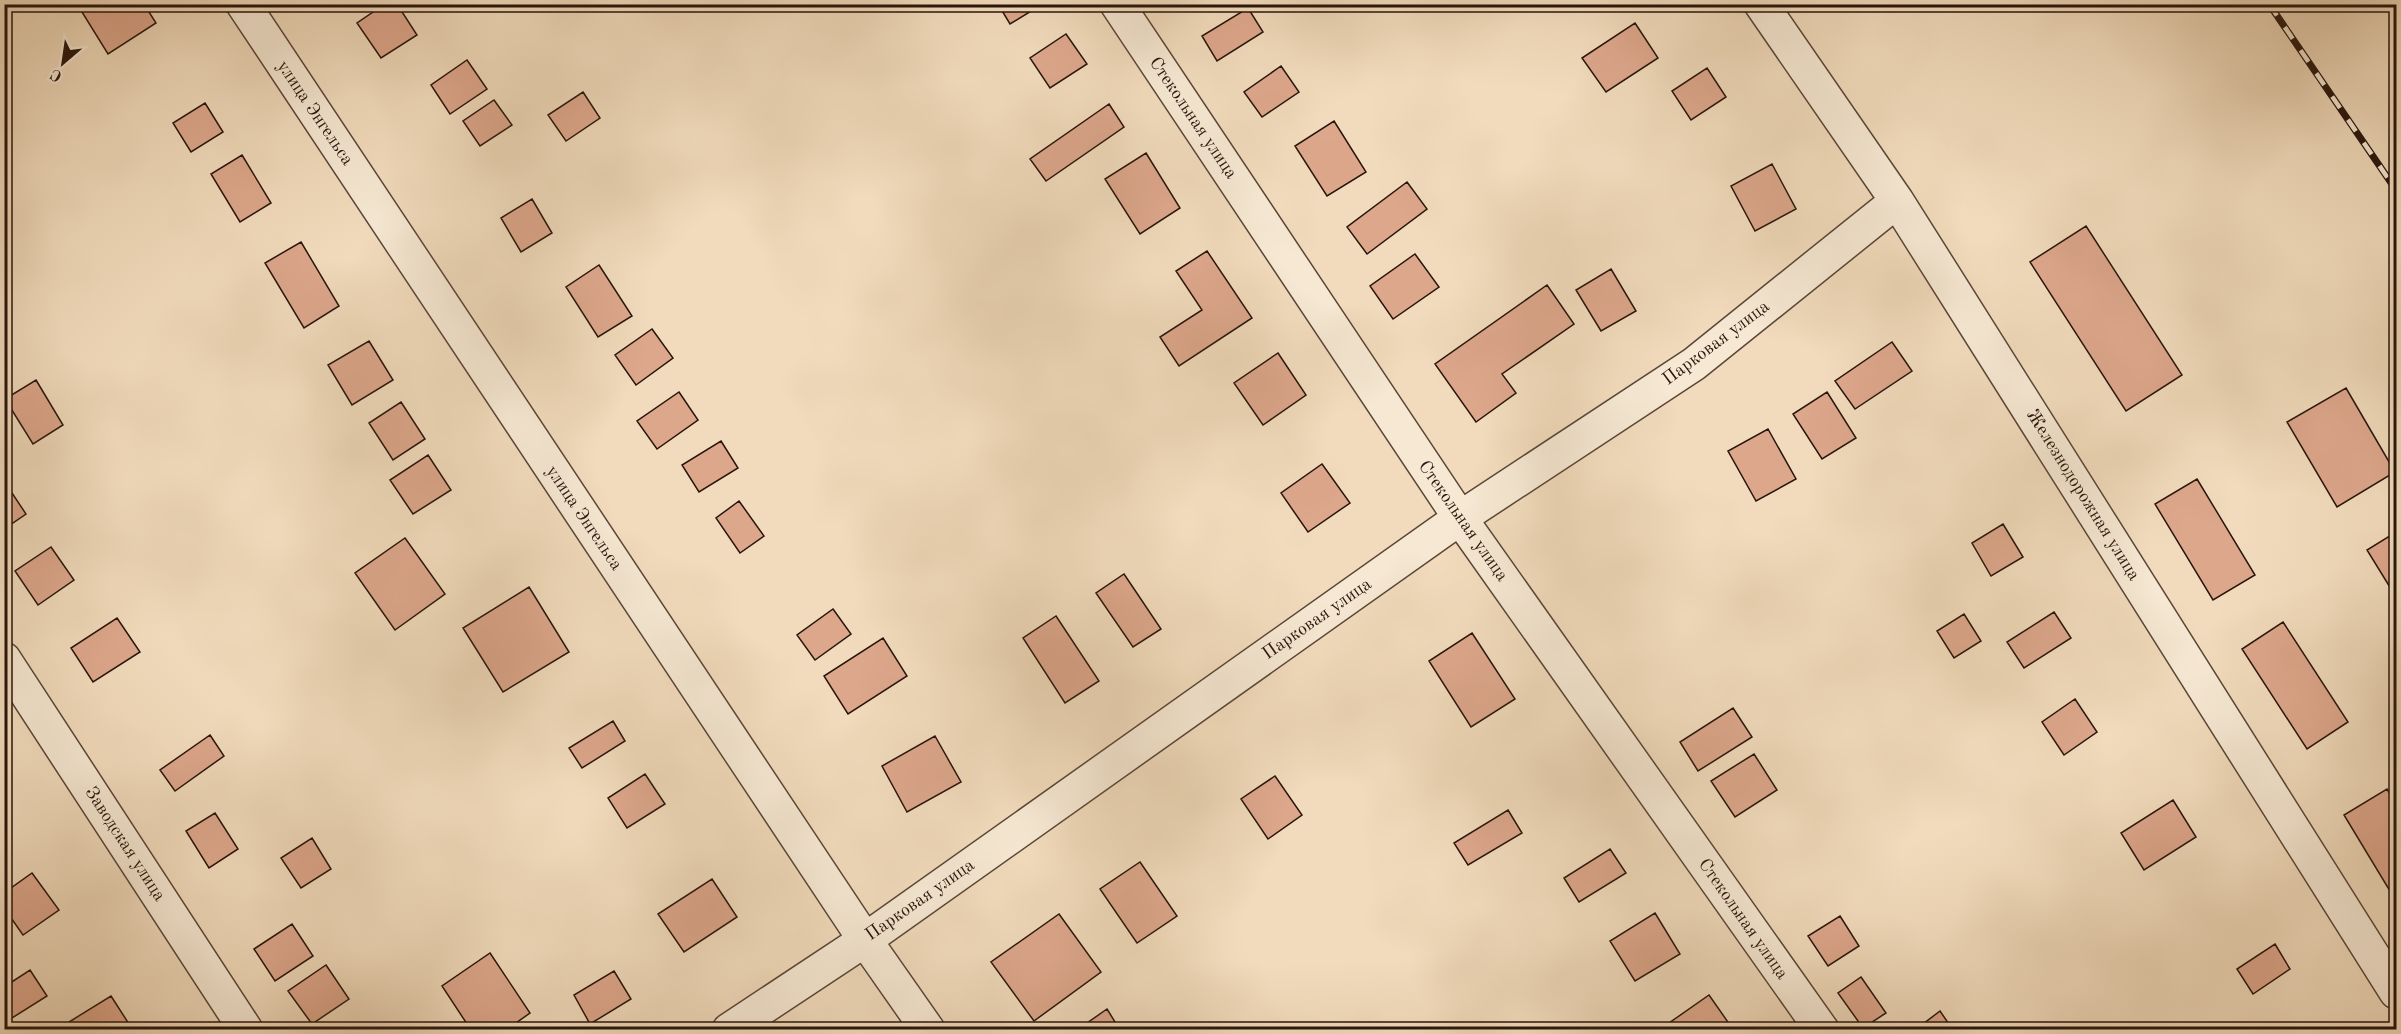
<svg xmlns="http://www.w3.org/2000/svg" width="2401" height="1034" font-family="'Old Standard TT',serif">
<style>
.building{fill:#dda78c;stroke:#28150c;stroke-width:1.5}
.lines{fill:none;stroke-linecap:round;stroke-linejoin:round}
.minor-casing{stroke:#5a4638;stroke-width:36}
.minor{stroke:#f6e8d3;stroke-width:33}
.rail-casing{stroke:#28150c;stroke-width:7}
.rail{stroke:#f6e8d3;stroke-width:4.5;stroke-dasharray:14;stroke-linecap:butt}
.labels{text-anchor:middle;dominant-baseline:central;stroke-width:4.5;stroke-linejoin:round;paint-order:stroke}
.street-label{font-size:18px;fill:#28150c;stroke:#f6e8d3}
</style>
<rect width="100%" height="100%" fill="#f1dbbc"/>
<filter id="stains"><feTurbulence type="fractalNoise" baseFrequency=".00333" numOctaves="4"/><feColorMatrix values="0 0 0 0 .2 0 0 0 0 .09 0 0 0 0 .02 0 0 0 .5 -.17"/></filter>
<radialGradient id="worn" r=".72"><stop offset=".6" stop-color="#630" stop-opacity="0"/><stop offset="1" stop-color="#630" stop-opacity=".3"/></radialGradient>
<path class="building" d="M77 4H144L156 23 108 54Z
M385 4H397L417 35 381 58 357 23Z
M998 4H1041V5L1010 24Z
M1248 8 1263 32 1217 61 1202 36Z
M1635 23 1658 58 1606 92 1582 58Z
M1066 34 1087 64 1050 88 1030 58Z
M467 60 487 89 450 114 431 85Z
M1281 66 1299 92 1262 117 1244 92Z
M1707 68 1726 97 1691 120 1672 91Z
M583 92 600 118 566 141 548 115Z
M494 100 512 125 480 146 463 121Z
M205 103 223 132 191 152 173 123Z
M1109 104 1124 127 1046 181 1030 159Z
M1334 121 1366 172 1327 196 1295 146Z
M1146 153 1180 208 1140 234 1105 179Z
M242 155 271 203 240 222 211 174Z
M1772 164 1796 209 1755 231 1731 186Z
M1407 182 1427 209 1367 254 1347 227Z
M532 199 552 233 521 252 501 218Z
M2086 226 2182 375 2126 411 2030 262Z
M301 242 339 306 304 328 265 263Z
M1207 251 1252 318 1179 366 1160 337 1202 310 1176 271Z
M1415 254 1439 287 1393 319 1370 286Z
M599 265 632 316 598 337 566 287Z
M1611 269 1636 311 1601 331 1576 290Z
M1547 285 1574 324 1502 374 1516 393 1476 422 1435 364Z
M652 329 673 358 636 385 615 355Z
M369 341 393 380 352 405 328 365Z
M1892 342 1912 371 1855 409 1835 381Z
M1278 353 1306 395 1263 425 1234 383Z
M36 380 63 425 33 444 5 399Z
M2346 388 2395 472 2337 507 2287 422Z
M679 392 698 420 657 449 637 421Z
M1827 392 1856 438 1822 459 1793 414Z
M401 402 425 439 393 460 369 423Z
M1768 429 1796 479 1756 501 1728 451Z
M721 441 738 468 699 492 682 465Z
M428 455 451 490 413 514 390 480Z
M1322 464 1350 503 1308 532 1281 493Z
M2197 479 2255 575 2213 600 2155 504Z
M4 481 26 514 4 529Z
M739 501 764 536 740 553 716 518Z
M2003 524 2023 557 1991 576 1972 543Z
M2396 532V597L2367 550Z
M405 538 445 594 395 630 355 573Z
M51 547 74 580 38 605 15 571Z
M1124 574 1161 629 1133 647 1096 593Z
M529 587 569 652 503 692 463 628Z
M833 609 851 634 815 660 797 635Z
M2054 612 2071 638 2024 668 2007 642Z
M1964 614 1981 641 1954 658 1937 631Z
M1056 616 1099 681 1065 703 1023 638Z
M117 618 140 652 93 682 71 648Z
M2283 622 2348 722 2307 749 2242 649Z
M1472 633 1515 699 1471 727 1429 661Z
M883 638 907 676 848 714 824 676Z
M2075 699 2097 732 2064 755 2042 722Z
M1733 708 1752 737 1698 771 1680 742Z
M613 721 625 741 582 768 569 748Z
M210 735 224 756 175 791 160 770Z
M935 736 961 782 907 812 882 766Z
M1754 754 1777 790 1735 817 1711 781Z
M645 774 665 804 627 828 608 798Z
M1275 776 1302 815 1268 839 1241 799Z
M2387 789 2396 804V901L2344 815Z
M2173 800 2196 837 2144 870 2121 833Z
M1508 810 1522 833 1468 865 1454 843Z
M215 813 238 849 209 868 186 831Z
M312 838 331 869 301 888 281 858Z
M1610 849 1626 873 1579 902 1564 878Z
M1140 862 1177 916 1137 943 1100 889Z
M32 873 59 910 23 935 4 908V893Z
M712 879 737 917 684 952 658 914Z
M1655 913 1680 954 1635 981 1610 941Z
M1059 914 1101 972 1034 1021 991 962Z
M1840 916 1859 946 1828 966 1808 936Z
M292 924 313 956 275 981 254 949Z
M2275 944 2290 969 2253 994 2237 969Z
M490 953 530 1013 506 1030H471L442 986Z
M326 965 349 999 312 1024 288 991Z
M30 970 47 996 4 1023V987Z
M614 971 631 999 590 1024 574 995Z
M1861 977 1886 1013 1863 1028 1838 993Z
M1709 995 1730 1025 1724 1030H1673L1669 1023Z
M111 996 129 1024 121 1030H74L69 1022Z
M1107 1009 1120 1030H1077Z
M1940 1011 1953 1030H1915Z"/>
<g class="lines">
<g class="minor-casing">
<path id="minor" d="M243 4 865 940 928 1030
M1117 4 1460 518 1822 1030
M1761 4 1897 201 2396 992
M4 659 246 1030
M729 1030 865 940 1460 518 1694 364 1897 201"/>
</g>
<use href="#minor" class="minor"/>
<g class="rail-casing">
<path id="rail" d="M2269 4 2396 190"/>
</g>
<use href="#rail" class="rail"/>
</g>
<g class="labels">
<g class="street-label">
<text transform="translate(315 113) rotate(56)">улица Энгельса</text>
<text transform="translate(1193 118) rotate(56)">Стекольная улица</text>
<text transform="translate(1716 343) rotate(-37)">Парковая улица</text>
<text transform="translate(2083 495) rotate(58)">Железнодорожная улица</text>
<text transform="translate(584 518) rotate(56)">улица Энгельса</text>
<text transform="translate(1463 521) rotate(55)">Стекольная улица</text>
<text transform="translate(1317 619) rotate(-35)">Парковая улица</text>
<text transform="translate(125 844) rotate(57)">Заводская улица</text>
<text transform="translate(920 900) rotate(-35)">Парковая улица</text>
<text transform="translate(1743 919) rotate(55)">Стекольная улица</text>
</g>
</g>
<rect width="2401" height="1034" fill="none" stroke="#f1dbbc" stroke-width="24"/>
<rect x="6" y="6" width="2389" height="1022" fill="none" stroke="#28150c" stroke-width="3"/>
<rect x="12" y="12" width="2377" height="1010" fill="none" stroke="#28150c" stroke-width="1.5"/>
<g transform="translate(63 63) rotate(209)" stroke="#f6e8d3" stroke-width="4.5" paint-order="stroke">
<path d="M0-4.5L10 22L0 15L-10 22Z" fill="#28150c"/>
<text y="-9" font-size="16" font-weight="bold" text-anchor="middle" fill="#28150c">С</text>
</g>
<rect width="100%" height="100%" filter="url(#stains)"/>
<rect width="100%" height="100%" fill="url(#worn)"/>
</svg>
